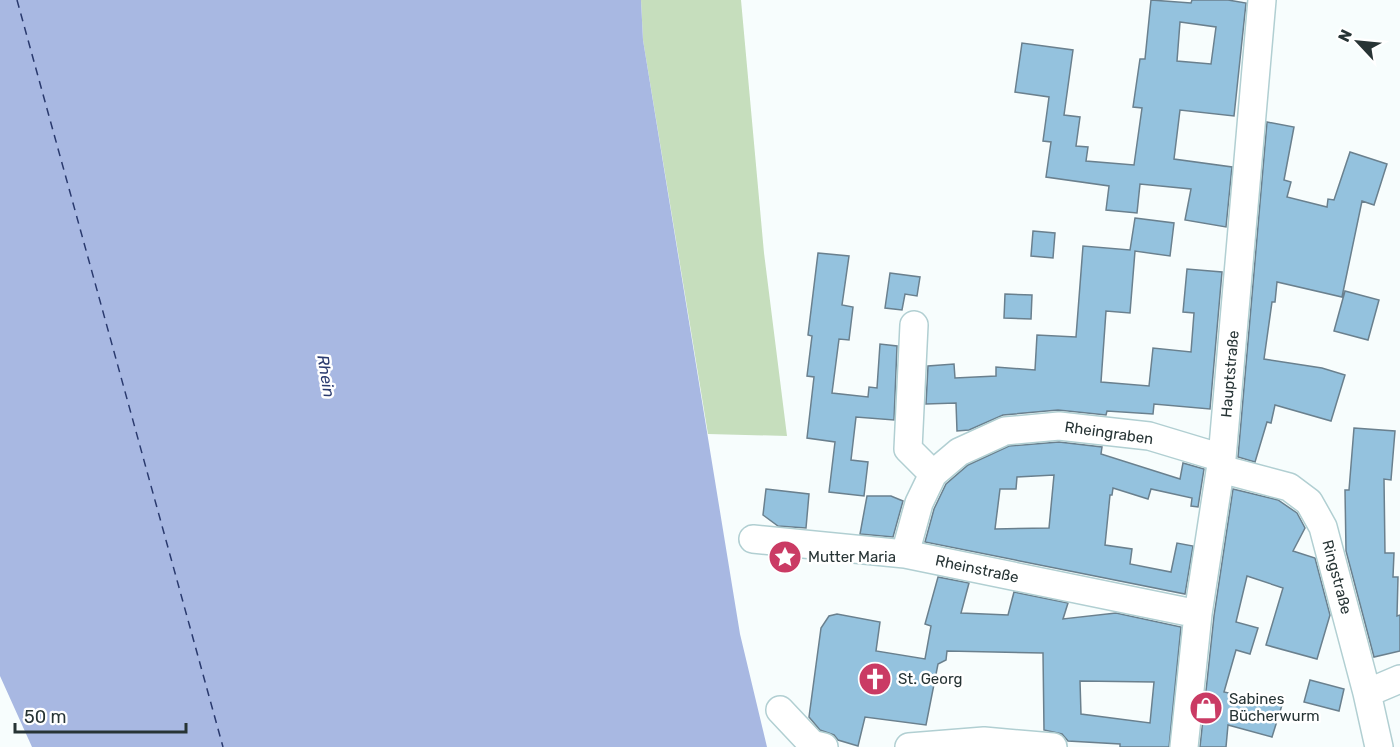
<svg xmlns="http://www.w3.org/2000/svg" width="1400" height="747" font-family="Rubik,sans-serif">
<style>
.green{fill:#c6debd}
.water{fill:#a8b8e2}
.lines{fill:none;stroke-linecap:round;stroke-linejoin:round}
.ferry{stroke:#2a3a6e;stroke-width:1.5;stroke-dasharray:8 6;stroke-linecap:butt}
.building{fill:#94c2de;stroke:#6a808e;stroke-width:1.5;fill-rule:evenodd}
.minor-casing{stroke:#b1cfd2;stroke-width:30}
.minor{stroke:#fff;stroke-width:27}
.labels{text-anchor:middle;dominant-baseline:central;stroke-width:5;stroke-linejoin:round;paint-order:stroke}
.street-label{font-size:15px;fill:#273435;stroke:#fff}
.poi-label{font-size:15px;fill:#273435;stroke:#fff;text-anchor:start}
.water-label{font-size:16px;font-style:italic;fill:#2a3a6e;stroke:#fff}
</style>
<rect width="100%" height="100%" fill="#f7fdfd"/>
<path class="green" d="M641 0H741L764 253 787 436 708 434 643 40Z"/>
<path class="water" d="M0 0H641L643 40 740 634 767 747H32L0 676Z"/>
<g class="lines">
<path class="ferry" d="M17 0 223 747"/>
</g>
<path class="building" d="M1151 0 1191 3 1192 0H1228L1246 3 1234 116 1180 110 1174 159 1232 167 1226 227 1185 220 1191 189 1140 184 1137 213 1106 210 1109 186 1046 177 1051 142 1043 141 1049 97 1015 92 1022 43 1073 50 1064 115 1080 117 1076 146 1088 147 1086 161 1134 165 1142 108 1133 107 1140 59H1145ZM1180 22 1216 27 1211 64 1177 61Z
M1267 122 1294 127 1284 180 1291 182 1287 197 1327 207 1328 199 1334 200 1350 152 1387 164 1374 205 1362 201 1342 297 1277 282 1275 302H1272L1264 359 1322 368 1345 375 1331 421 1275 405 1271 423 1267 422 1255 462 1238 457Z
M1135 218 1174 223 1170 256 1135 251 1130 313 1106 311 1101 382 1149 386 1153 348 1191 352 1194 313 1183 312 1187 269 1222 272 1210 409 1154 404 1153 414 1107 411 1106 415 1058 410 1003 415 969 430 957 431 956 403 926 404 928 366 954 364 955 378 996 376V367L1035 370 1037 335 1076 337 1083 246 1130 250Z
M1033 231 1055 233 1053 258 1031 256Z
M818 253 849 256 842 305 853 307 849 340 839 339 832 393 868 397 869 387 877 388 880 344 897 346 894 420 856 417 851 460 868 462 864 496 829 492 835 442 807 438 814 377 807 376 812 336 808 335Z
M890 273 920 277 917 296 905 294 902 310 885 308Z
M1345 291 1379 300 1368 340 1334 331Z
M1005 294 1032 295 1031 319 1004 318Z
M1354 428 1395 431 1391 480 1384 479 1385 553H1394L1393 577H1398L1397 616 1400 615V651L1374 657 1346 551 1345 490H1349Z
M1059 442 1102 447 1101 454 1180 479 1183 463 1204 469 1198 507 1191 506 1192 498 1151 489 1148 499 1113 488 1112 495H1110L1105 545 1132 549 1130 564 1171 572 1177 543 1193 546 1185 594 925 542 934 509 946 484 968 465 1009 446ZM1054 475 1049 528 995 529 1000 489H1016L1017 477Z
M766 489 809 494 806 528 778 526 763 515Z
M1233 489 1278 500 1297 513 1305 528 1293 551 1315 558 1330 615 1317 659 1266 645 1283 588 1247 576 1236 622 1258 628 1250 654 1236 650 1224 692 1282 705 1272 737 1228 725 1226 747H1200L1214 616Z
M867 496H891L903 501 893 537 860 534Z
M938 577 969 583 961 613 1008 615 1014 592 1068 603 1063 619 1116 613 1181 627 1169 747H1120V744L1068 741 1062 734 1044 730 1043 653 947 651 946 660 938 664 926 725 865 717 858 746 838 740 834 735 820 730 809 717 821 628 829 616 837 614 880 622 876 651 925 659 931 626 925 624ZM1080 681 1154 682 1150 723 1081 714Z
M1310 680 1344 689 1339 711 1304 702Z"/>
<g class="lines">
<g class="minor-casing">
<path id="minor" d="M914 325 908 449 933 474
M1221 469 1289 487 1309 502 1323 527 1367 693 1379 747
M753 539 905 554 1198 614
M905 554 919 503 933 474 959 452 1005 431 1059 426 1149 436 1222 458
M1367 693 1400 679
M780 710 812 744 824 747
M909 747 984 741 1053 747
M1184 747 1198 614 1222 458 1262 0"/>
</g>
<use href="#minor" class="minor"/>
</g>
<defs>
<g id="sight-disc" transform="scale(1.725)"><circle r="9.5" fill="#ca3b64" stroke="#fff"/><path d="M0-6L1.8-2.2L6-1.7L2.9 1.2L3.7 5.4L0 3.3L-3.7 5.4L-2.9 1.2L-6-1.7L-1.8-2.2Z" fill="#fff"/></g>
<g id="church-disc" transform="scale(1.725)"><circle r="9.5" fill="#ca3b64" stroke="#fff"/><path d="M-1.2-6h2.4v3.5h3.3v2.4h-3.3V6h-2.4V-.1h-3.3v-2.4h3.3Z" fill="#fff"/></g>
<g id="shop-disc" transform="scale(1.725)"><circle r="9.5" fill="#ca3b64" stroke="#fff"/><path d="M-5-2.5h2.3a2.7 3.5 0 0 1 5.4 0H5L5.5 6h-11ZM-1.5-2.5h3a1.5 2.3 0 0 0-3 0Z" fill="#fff"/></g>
</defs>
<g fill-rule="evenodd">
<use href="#sight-disc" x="785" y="557"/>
<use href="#church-disc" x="875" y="679"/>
<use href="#shop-disc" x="1206" y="708"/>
</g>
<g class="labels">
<g class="street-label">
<text transform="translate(1230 374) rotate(-85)">Hauptstraße</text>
<text transform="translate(1109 433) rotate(8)">Rheingraben</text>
<text transform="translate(977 569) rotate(12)">Rheinstraße</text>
<text transform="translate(1337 577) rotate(75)">Ringstraße</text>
</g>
<g class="poi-label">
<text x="808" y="557">Mutter Maria</text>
<text x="898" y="679">St. Georg</text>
<text x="1229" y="699">Sabines<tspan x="1229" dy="17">Bücherwurm</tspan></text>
</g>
<g class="water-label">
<text transform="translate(326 376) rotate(81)">Rhein</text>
</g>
</g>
<g transform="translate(1358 42) rotate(296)" stroke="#ffffff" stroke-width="4.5" paint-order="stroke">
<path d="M0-4.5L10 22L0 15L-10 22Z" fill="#273435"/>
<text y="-9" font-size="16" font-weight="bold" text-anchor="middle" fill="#273435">N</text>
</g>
<path d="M15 723v9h171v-9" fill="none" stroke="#273435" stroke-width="3"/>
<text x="24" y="723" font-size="18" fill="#273435" stroke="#ffffff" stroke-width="4.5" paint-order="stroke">50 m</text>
</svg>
